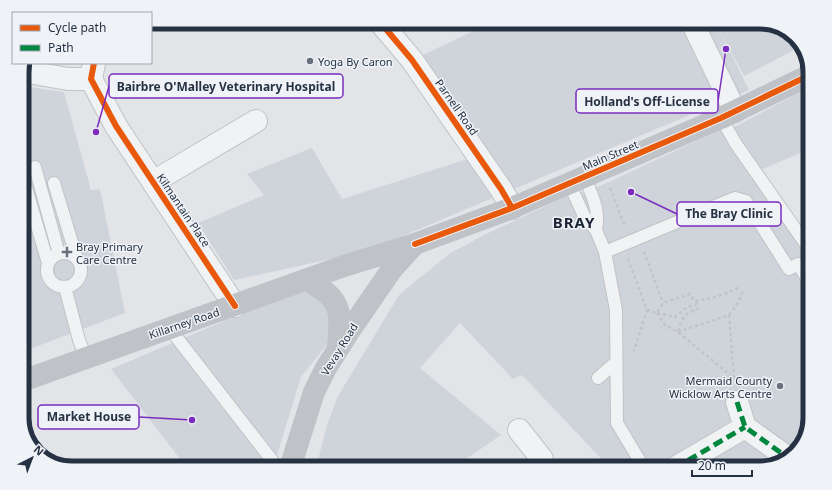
<svg xmlns="http://www.w3.org/2000/svg" width="832" height="490" font-family="'Noto Sans',sans-serif">
<style>
.built{fill:#cfd4db}
.lines{fill:none;stroke-linecap:round;stroke-linejoin:round}
.lane-casing{stroke:#c0c2c5;stroke-width:14}
.street-casing{stroke:#c0c2c5;stroke-width:24}
.path{stroke:#c0c3c7;stroke-width:2.5;stroke-dasharray:3 3;stroke-linecap:butt}
.lane{stroke:#f1f2f4;stroke-width:12}
.street{stroke:#f1f2f4;stroke-width:22}
.secondary{stroke:#bfc2c7;stroke-width:22}
.quiet{stroke:#00873e;stroke-width:5;stroke-dasharray:10 5;stroke-linecap:butt}
.cycleway-casing{stroke:#eff3f7;stroke-width:8}
.cycleway{stroke:#e8590c;stroke-width:6}
.poi-dot{fill:#68707c;stroke:#eff3f7;stroke-width:1.5}
.labels{text-anchor:middle;dominant-baseline:central;stroke-width:3;stroke-linejoin:round;paint-order:stroke}
.poi-label{font-size:11px;fill:#263243;stroke:#eff3f7;text-anchor:start}
.street-label{font-size:11px;fill:#263243;stroke:#eff3f7}
.district-label{font-size:15px;font-weight:bold;letter-spacing:1px;fill:#192333;stroke:#eff3f7}
.rim{fill:none;stroke:#263243;stroke-width:5}
.leader{fill:none;stroke:#7b2cbf;stroke-width:1.5}
.callout-dot{fill:#7b2cbf;stroke:#eff3f7;stroke-width:1.5}
.callout{fill:#eff3f7;stroke:#7b2cbf;stroke-width:1.5}
.callout-label{font-size:12px;text-anchor:middle;font-weight:bold;fill:#263243}
</style>
<rect width="100%" height="100%" fill="#e2e4e7"/>
<path class="built" d="M493 22H760L785 29 802 46 744 76 718 27 749 90 367 251 234 280 198 223 264 195 247 174 312 148 342 199 474 157 412 60Z
M22 86 64 92 91 190 100 189 125 313 22 352Z
M810 87V149L760 170 733 128Z
M722 129 750 171 741 176 750 172 810 259V418L803 443 785 461 760 468H610L522 375 513 379 460 323 420 368 501 435 453 468H316L327 425 338 396 399 295 449 254 484 235 565 197 596 188Z
M300 289 328 304 332 338 301 377 273 468H187L111 369Z"/>
<g class="lines">
<g class="lane-casing">
<path id="lane" d="M721 118 736 144 810 250
M35 167 59 254
M585 177C592 196 600 209 596 230
M54 183 77 259
M569 183 584 216 596 230 605 252 616 310 617 423 644 468
M26 188 48 263
M605 252 725 202 735 198 746 201 789 269 798 264 810 283
M47 270a17 17 0 1 1 34 0a17 17 0 1 1-34 0Z
M65 287 79 340 86 358
M170 329 278 468
M598 378 615 363"/>
</g>
<g class="street-casing">
<path id="street" d="M380 22 412 60 501 189 512 208
M692 22 735 111
M94 63 91 79 116 126 235 306
M22 71 68 79H91
M153 182 256 121
M737 402 745 427 788 458
M519 430 542 459 540 468
M675 468 745 427"/>
</g>
<path class="path" d="M610 188 625 226
M644 252 663 303
M628 259 647 310 634 351
M647 310 657 313 663 303 690 294 694 301C711 299 724 295 740 287
M657 313 665 325 678 332 735 379
M657 313 675 317 687 307 697 304 698 309C685 313 681 319 678 332
M729 315 734 378
M678 332 729 315 738 303 743 290"/>
<use href="#lane" class="lane"/>
<use href="#street" class="street"/>
<path class="secondary" d="M306 280C341 298 342 309 338 346
M22 381 344 266 415 244 512 208 721 118 810 75
M290 468 314 392 326 368 350 330 392 269 414 245"/>
<path class="quiet" d="M737 402 745 427 788 458
M675 468 745 427"/>
<g class="cycleway-casing">
<path id="cycleway" d="M380 22 412 60 501 189 512 208
M94 63 91 79 116 126 235 306
M415 244 512 208 721 118 810 75"/>
</g>
<use href="#cycleway" class="cycleway"/>
</g>
<g class="poi-dot">
<circle cx="310" cy="61" r="4"/>
<path d="M65 246h4v4h4v4h-4v4h-4v-4h-4v-4h4z"/>
<circle cx="780" cy="386" r="4"/>
</g>
<g class="labels">
<g class="poi-label">
<text x="318" y="61">Yoga By Caron</text>
<text x="76" y="246">Bray Primary<tspan x="76" dy="13">Care Centre</tspan></text>
<text x="772" y="380" text-anchor="end">Mermaid County<tspan x="772" dy="13">Wicklow Arts Centre</tspan></text>
</g>
<g class="street-label">
<text transform="translate(457 107) rotate(55)">Parnell Road</text>
<text transform="translate(610 155) rotate(-23)">Main Street</text>
<text transform="translate(184 210) rotate(56)">Kilmantain Place</text>
<text transform="translate(184 323) rotate(-19)">Killarney Road</text>
<text transform="translate(339 349) rotate(-58)">Vevay Road</text>
</g>
<g class="district-label">
<text x="574" y="222">BRAY</text>
</g>
</g>
<path d="M0 0H832V490H0ZM72 29H760A43 43 0 0 1 803 72V418A43 43 0 0 1 760 461H72A43 43 0 0 1 29 418V72A43 43 0 0 1 72 29Z" fill="#eff3f7" fill-rule="evenodd"/>
<path class="rim" d="M72 29H760A43 43 0 0 1 803 72V418A43 43 0 0 1 760 461H72A43 43 0 0 1 29 418V72A43 43 0 0 1 72 29Z"/>
<path class="leader" d="M96 132L109 86M726 49L718 101M631 192L677 214M192 420L139 417"/>
<g class="callout-dot">
<circle cx="96" cy="132" r="4"/>
<circle cx="726" cy="49" r="4"/>
<circle cx="631" cy="192" r="4"/>
<circle cx="192" cy="420" r="4"/>
</g>
<g class="callout">
<rect x="109" y="74" width="234" height="24" rx="4"/>
<rect x="576" y="89" width="142" height="24" rx="4"/>
<rect x="677" y="202" width="104" height="24" rx="4"/>
<rect x="38" y="405" width="101" height="24" rx="4"/>
</g>
<g class="callout-label">
<text x="226" y="91">Bairbre O'Malley Veterinary Hospital</text>
<text x="647" y="106">Holland's Off-License</text>
<text x="729" y="218">The Bray Clinic</text>
<text x="89" y="421">Market House</text>
</g>
<rect x="12" y="12" width="140" height="52" fill="#eff3f7" stroke="#9fa6af"/>
<rect x="20" y="25" width="20" height="6" fill="#e8590c" stroke="#9fa6af"/>
<text x="48" y="32" font-size="12" fill="#263243">Cycle path</text>
<rect x="20" y="45" width="20" height="6" fill="#00873e" stroke="#9fa6af"/>
<text x="48" y="52" font-size="12" fill="#263243">Path</text>
<g transform="translate(32 458) rotate(42)" stroke="#eff3f7" stroke-width="3" paint-order="stroke">
<path d="M0-3L7 15L0 10L-7 15Z" fill="#263243"/>
<text y="-6" font-size="11" font-weight="bold" text-anchor="middle" fill="#263243">N</text>
</g>
<path d="M692 470v6h60v-6" fill="none" stroke="#263243" stroke-width="2"/>
<text x="698" y="470" font-size="12" fill="#263243" stroke="#eff3f7" stroke-width="3" paint-order="stroke">20 m</text>
</svg>
